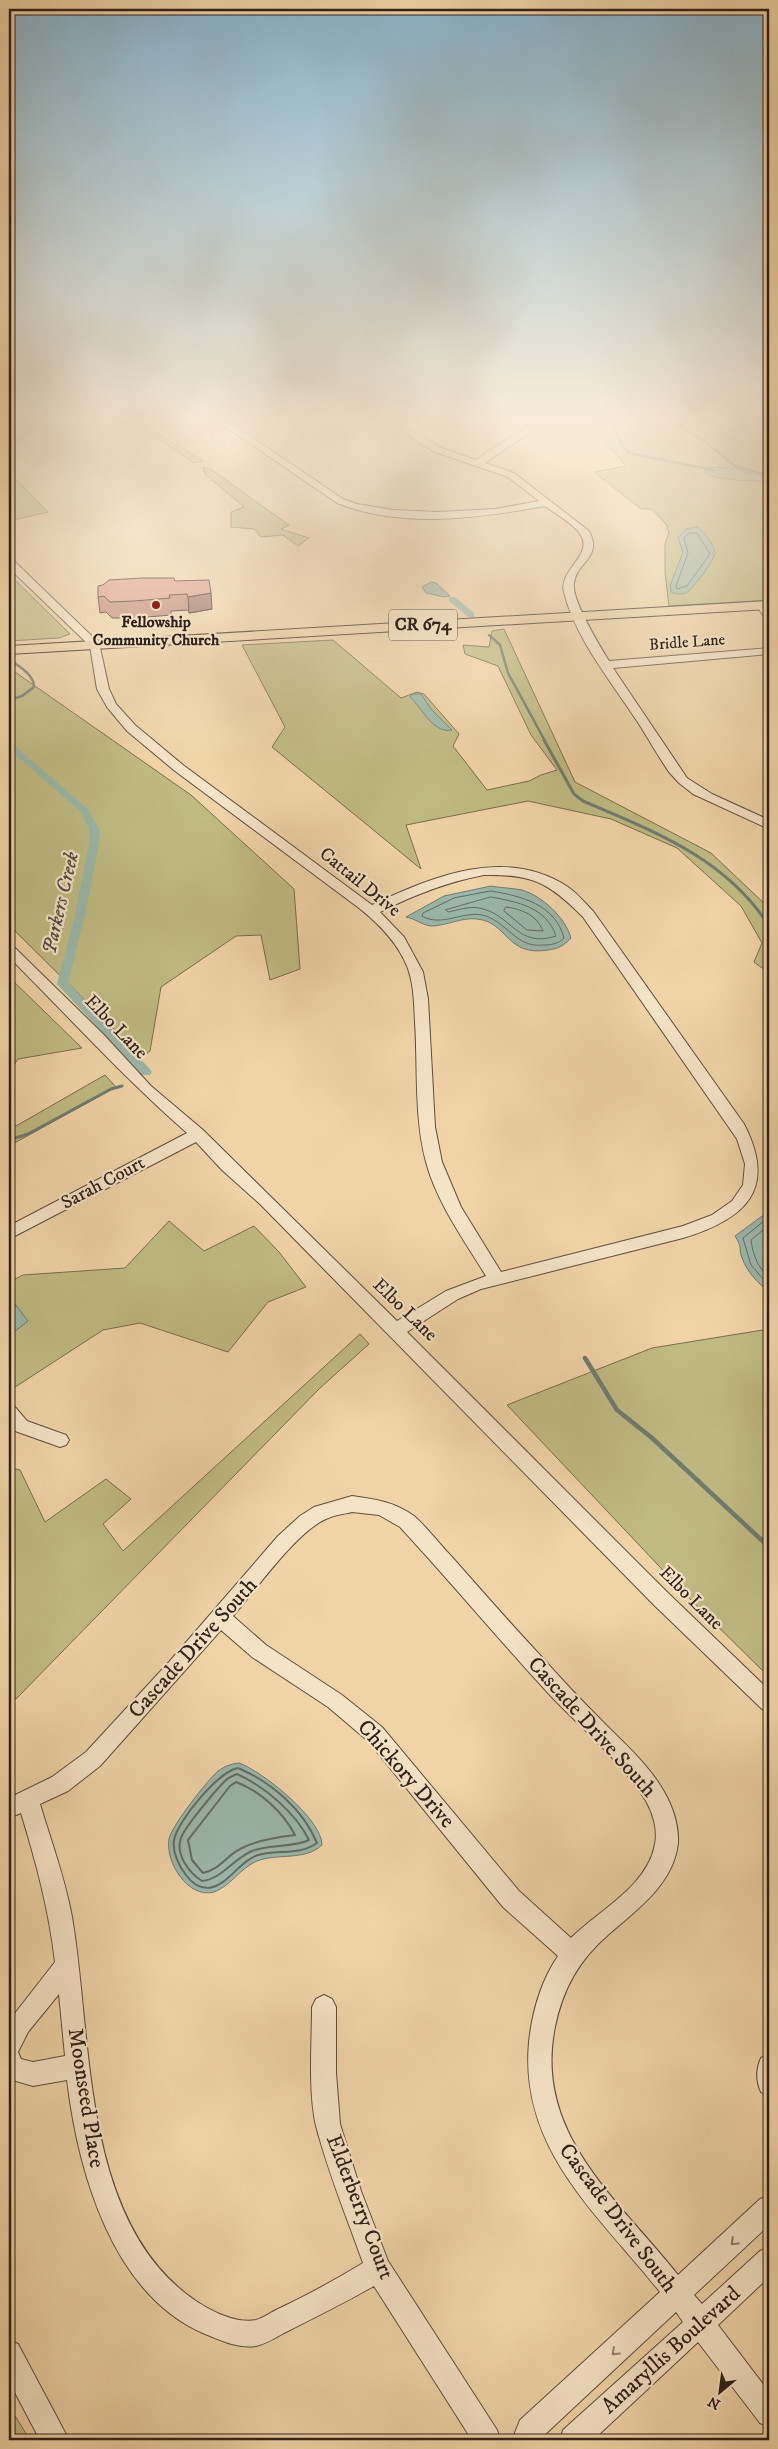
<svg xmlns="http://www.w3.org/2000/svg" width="778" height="2449" font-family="'IM FELL DW Pica',serif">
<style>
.green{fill:#c0bb83;stroke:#776e4f}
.water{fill:#9ab8ab;stroke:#6f7c71}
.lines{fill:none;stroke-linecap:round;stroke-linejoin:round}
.shore-far1{stroke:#646c63;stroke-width:1}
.shore{stroke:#646c63;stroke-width:2}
.stream-far2{stroke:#6f7c71;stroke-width:2.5}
.stream-far1{stroke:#6f7c71;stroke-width:3}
.stream{stroke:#6f7c71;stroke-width:4.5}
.canal{fill:#9ab8ab;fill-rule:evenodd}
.minor-casing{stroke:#5e4e3e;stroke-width:2}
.major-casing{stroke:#2e211b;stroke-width:2}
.minor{fill:#f5e3c6;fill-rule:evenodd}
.major{fill:#f0d4a8;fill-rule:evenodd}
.wall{fill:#bc8474;stroke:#2e211b}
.shaded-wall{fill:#996b5e;stroke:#2e211b}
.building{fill:#db9987;stroke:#2e211b}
.oneway{stroke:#928270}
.poi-dot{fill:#8f2418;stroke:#f5e3c6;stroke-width:2}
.labels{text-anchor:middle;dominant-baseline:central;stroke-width:4.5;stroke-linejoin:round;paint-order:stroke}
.far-poi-label{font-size:16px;font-weight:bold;fill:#2e211b;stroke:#f5e3c6}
.far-street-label{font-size:16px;fill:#2e211b;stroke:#f5e3c6}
.shield{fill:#f5e3c6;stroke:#6a5b4e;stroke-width:1}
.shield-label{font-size:18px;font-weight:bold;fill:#2e211b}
.street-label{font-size:19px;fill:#2e211b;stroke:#f5e3c6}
.water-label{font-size:20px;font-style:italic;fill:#4e4e46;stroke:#f5e3c6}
.near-street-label{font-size:22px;fill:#2e211b;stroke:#f5e3c6}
</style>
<rect width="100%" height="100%" fill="#f0d4a8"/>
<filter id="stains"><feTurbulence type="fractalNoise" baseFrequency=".004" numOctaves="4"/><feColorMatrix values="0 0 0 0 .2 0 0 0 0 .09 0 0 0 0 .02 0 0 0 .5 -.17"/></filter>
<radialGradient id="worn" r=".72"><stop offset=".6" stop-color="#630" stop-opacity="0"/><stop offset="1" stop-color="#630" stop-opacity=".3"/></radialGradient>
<path class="green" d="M127 419 139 422 203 461 194 463 159 439 135 427 42 428 9 446V442L38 427 51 424Z
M593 419H745L769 423V600L669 606 665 573V544L669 533 666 524 652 509H641L594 472 626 466 598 434Z
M203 467 212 470 289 525 281 529 309 538 298 546 283 535 261 537 254 529 231 527V512L244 507 205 474Z
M9 474H11L48 512 9 521Z
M9 574 70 634 59 638 9 641Z
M504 629 575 782 711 853 769 908V973L754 962 762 943 741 906 677 848 611 819 528 801 406 825 421 869 272 747 285 727 242 645 333 640 401 698 417 692 424 694 459 734 453 746 487 790 529 781 541 775 557 770 531 735 498 666 465 654 463 645 489 647 492 631Z
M15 672 191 795 294 889 300 969 270 980 261 935 236 936 161 987 150 1051 142 1057 9 925V680Z
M9 977 82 1048 18 1059 9 1072Z
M105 1075 116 1087 9 1146V1117L16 1126Z
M169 1221 204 1251 254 1226 279 1252 306 1287 268 1302 228 1352 140 1323 103 1330 9 1391V1282L23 1275 125 1268Z
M769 1329V1677L691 1600 507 1405 652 1348Z
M360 1334 369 1344 319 1389 16 1699 9 1690V1467L20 1470 45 1522 106 1479 131 1499 103 1524 123 1551Z
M9 2406 30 2440H9Z"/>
<path class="water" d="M709 467 731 468 762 476 769 475V481C754 481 715 481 705 472Z
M697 527C703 530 714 545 715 552 716 558 692 590 686 593 681 595 676 594 671 592L670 586 683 552 678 538 686 529Z
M431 582 436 583 450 596 444 597 426 593 422 587Z
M412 694H421L431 709 452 730C433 734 422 708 410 697Z
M491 886C501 888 512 888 522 890 542 896 565 917 571 938 564 946 557 949 548 950 506 957 508 922 477 919 462 917 446 926 431 926 422 925 416 919 406 917L444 896Z
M769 1211V1292C758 1283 747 1272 742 1258 738 1248 743 1248 735 1236Z
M9 1296 28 1321 9 1336Z
M239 1763C262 1771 322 1819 322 1845 305 1861 278 1853 257 1861 240 1868 231 1886 214 1892 188 1899 165 1862 169 1839 172 1825 207 1781 218 1771 225 1766 231 1764 239 1763Z"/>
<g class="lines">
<path class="shore-far1" d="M690 533H697L710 554 687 586 677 589 676 586 688 553 684 538Z
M491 891C521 896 555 904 564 938 558 944 551 945 543 945 517 948 508 924 486 916 465 909 442 928 422 916L423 913 454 898Z
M491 897C518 902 546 907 556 936 517 949 512 914 479 908 469 906 458 910 448 912L446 910Z
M506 907C522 909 537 915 543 931L527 930 504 911Z
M769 1217 743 1238 751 1265 769 1286
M769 1225 751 1240C753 1256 758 1267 769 1278"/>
<path class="shore" d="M238 1768C271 1782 303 1809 317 1843 299 1856 278 1849 258 1855 239 1861 228 1886 208 1888 199 1888 191 1882 186 1875 179 1866 172 1852 174 1840 178 1820 219 1771 238 1768Z
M237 1774C265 1787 295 1812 309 1840 292 1848 270 1844 252 1851 233 1859 222 1879 202 1881 189 1873 175 1854 181 1838 184 1828 215 1791 224 1782 227 1778 232 1776 237 1774Z
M236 1782C260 1791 283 1812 295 1835 277 1837 258 1840 242 1848 226 1855 223 1868 203 1873L192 1860 188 1840 230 1786Z"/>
<path class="stream-far2" d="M610 419 620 442 629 453 713 470
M673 419 680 428 703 440 735 466 769 476
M489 635 500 645 508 673 545 741
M9 659C18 666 34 674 34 687L22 696 9 700"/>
<path class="stream-far1" d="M544 740 574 794 583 801C653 831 726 858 769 926
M9 1140 28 1134 111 1089 122 1086"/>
<path class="stream" d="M585 1358 617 1410 652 1438 769 1547"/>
<path class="canal" d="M449 597H455L474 613V617H468L449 601Z
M9 741 88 809 99 829 100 838 85 915 68 983 150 1069 152 1072 150 1075H142L57 984 75 915 90 838 89 829 81 812 9 749Z"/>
<g class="minor-casing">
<path id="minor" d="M214 419H225L343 499 357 504 393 510 438 512 495 509 539 501 508 477 435 452 381 419H391L441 448 476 460 527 426H533V430L485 463 514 473 589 531C603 558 577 561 574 583 571 600 600 646 609 661L769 648V654L613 668 687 778 712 794 769 820V829L693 794 679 783 669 772C658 756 648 738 637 721 612 683 574 636 564 592 558 570 595 554 580 534 573 523 555 514 545 506 478 518 402 529 337 503Z
M9 559 13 560 99 643 109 689 116 704 135 725 183 765 372 905C433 876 506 846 568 887 577 893 585 903 593 911L744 1124C778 1190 745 1219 683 1238L481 1289 458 1299 407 1332 668 1593 769 1690V1712L762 1709 654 1605 260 1204 222 1170 196 1142 9 1239V1226L187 1133C124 1078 68 1016 9 957V946L14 947 103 1034 151 1086 203 1130 397 1321 446 1291 486 1276C464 1240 437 1203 426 1162 414 1117 418 1068 415 1022 414 1003 414 984 407 966 397 942 379 924 359 908L175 771 127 731 107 707 97 689 90 646 9 568ZM484 875C533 874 549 883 583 917L737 1139 745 1164 743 1185 732 1201 712 1215 683 1226 501 1272 461 1207 442 1162 435 1127 428 999 423 972 404 937 380 912C414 895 447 882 484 875Z
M761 602C770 604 769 612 769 619L765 618 756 605Z
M9 1405 15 1407 27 1421 66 1435 69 1440 66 1445 60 1447 15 1431 9 1424Z
M352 1496C375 1499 395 1502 414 1516 428 1528 439 1544 452 1557 481 1590 510 1623 540 1655 561 1679 583 1702 606 1725 625 1744 646 1763 660 1785 671 1802 679 1823 678 1843 674 1883 638 1909 609 1934 579 1960 563 1988 555 2027 533 2134 619 2200 678 2275L760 2199 769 2196V2225L694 2295 702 2304 760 2251 769 2247V2277L718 2325 769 2392V2427L760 2423 698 2342 593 2440H560L563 2430 683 2322 676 2312 539 2440H512L520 2420 660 2292C599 2215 519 2150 529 2042 532 2013 541 1981 558 1956L503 1907 368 1741 328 1707 252 1657 221 1630 100 1766 68 1791 40 1804C51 1841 65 1878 72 1917 93 2038 80 2223 196 2301 211 2311 236 2324 256 2320 263 2318 270 2313 276 2310 306 2296 335 2280 363 2263 347 2218 328 2172 316 2126 308 2091 312 2043 312 2007L316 1999 324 1995 332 1999 336 2007V2073L340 2124 361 2191 388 2261 497 2430 500 2440H472L374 2286C344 2303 314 2318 284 2333 275 2338 266 2344 256 2346 239 2349 220 2340 205 2334 112 2295 78 2171 67 2080L33 2086 9 2079V2021L55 1962C49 1910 36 1862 21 1813L9 1818V1798L52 1777 86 1752 169 1662 278 1536 300 1516 314 1507ZM352 1512 379 1515 400 1527C451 1582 499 1640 549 1694 580 1727 623 1763 646 1801 653 1813 658 1830 655 1844 648 1886 599 1910 571 1938L519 1891 382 1727 342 1695 266 1645 233 1616C256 1590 296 1532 326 1519 334 1515 344 1514 352 1512ZM59 1994 65 2056 33 2062 21 2059 18 2052 28 2032Z
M769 2054V2096L761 2092C756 2081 756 2069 761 2058Z
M9 2340 18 2344 69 2440H40L9 2381Z"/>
</g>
<g class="major-casing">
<path id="major" d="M769 601V609L9 654V646Z"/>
</g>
<use href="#minor" class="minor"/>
<use href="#major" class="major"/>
</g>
<path class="wall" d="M175 581 212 609 189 613V610L171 611V615L136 618H112L106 612 100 613 98 597Z"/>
<path class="shaded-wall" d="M211 593 212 609 189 613 188 597Z"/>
<path class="building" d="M143 578H174L175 581 209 580 211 593 188 597 187 594 169 595 170 598 134 601 110 602 104 596 98 597V586L103 585 109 580Z"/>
<defs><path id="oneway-chevron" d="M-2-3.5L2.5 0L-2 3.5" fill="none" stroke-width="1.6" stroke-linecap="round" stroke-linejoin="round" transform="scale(1.25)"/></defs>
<g class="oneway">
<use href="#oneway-chevron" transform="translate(734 2242) rotate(136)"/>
<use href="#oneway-chevron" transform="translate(615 2352) rotate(137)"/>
</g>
<linearGradient id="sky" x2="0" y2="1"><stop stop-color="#89b6d0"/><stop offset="0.55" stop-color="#f8ecd8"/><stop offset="1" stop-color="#f8ecd8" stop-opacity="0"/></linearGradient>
<rect width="778" height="762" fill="url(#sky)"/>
<circle class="poi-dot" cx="156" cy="605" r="5"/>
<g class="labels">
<g class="far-poi-label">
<text x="156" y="622">Fellowship<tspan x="156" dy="18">Community Church</tspan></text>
</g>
<g class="far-street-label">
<text transform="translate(687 642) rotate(-4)">Bridle Lane</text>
</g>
<rect class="shield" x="389" y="609.5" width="68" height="31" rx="4"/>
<g class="shield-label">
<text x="423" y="625">CR 674</text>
</g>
<g class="street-label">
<text transform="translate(360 882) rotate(39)">Cattail Drive</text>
<text transform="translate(116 1027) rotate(46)">Elbo Lane</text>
<text transform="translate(103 1183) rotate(-28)">Sarah Court</text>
<text transform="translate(405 1310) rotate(44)">Elbo Lane</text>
<text transform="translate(691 1598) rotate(45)">Elbo Lane</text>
</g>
<g class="water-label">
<text transform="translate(61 903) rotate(-77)">Parkers Creek</text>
</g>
<g class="near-street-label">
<text transform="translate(193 1648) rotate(-48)">Cascade Drive South</text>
<text transform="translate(592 1727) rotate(48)">Cascade Drive South</text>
<text transform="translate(406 1774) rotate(49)">Chickory Drive</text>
<text transform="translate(86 2098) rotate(81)">Moonseed Place</text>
<text transform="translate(360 2207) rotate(69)">Elderberry Court</text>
<text transform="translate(618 2218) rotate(53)">Cascade Drive South</text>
<text transform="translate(671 2350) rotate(-42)">Amaryllis Boulevard</text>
</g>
</g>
<rect width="778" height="2449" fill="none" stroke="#f0d4a8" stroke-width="30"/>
<rect x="10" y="10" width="758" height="2429" fill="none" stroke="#2e211b" stroke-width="2.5"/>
<rect x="15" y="15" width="748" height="2419" fill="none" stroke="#2e211b"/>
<g transform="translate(720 2392) rotate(209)" stroke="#f5e3c6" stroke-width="4" paint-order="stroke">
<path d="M0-4L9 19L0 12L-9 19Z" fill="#2e211b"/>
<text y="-8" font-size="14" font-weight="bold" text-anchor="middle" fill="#2e211b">N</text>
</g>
<rect width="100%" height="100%" filter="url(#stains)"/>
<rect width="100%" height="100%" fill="url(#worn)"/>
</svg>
